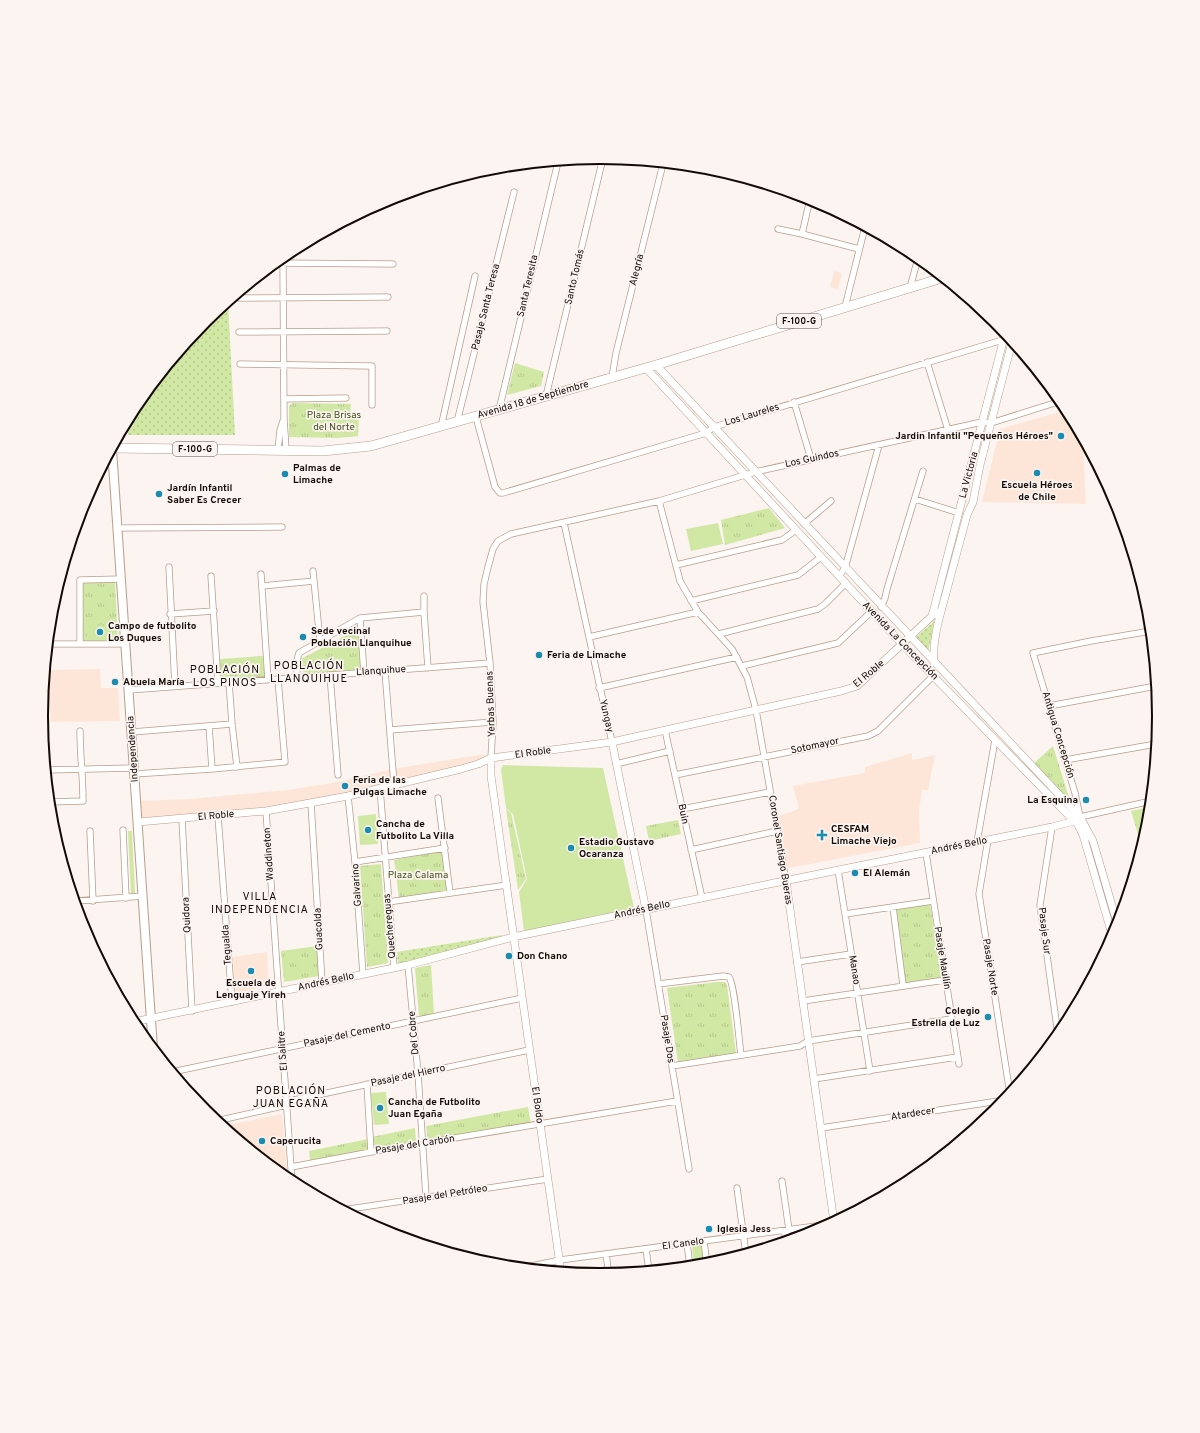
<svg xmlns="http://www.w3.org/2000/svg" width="1200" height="1433" font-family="Overpass,sans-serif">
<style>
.built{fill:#fde6d8}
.grass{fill:url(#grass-dots)}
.park{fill:url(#park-tufts)}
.pitch{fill:#d1e8a4}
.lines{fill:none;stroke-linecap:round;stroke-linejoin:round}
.minor-casing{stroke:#b99d8b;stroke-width:7}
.tertiary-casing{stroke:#b99d8b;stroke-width:8}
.secondary-casing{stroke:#b99d8b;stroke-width:10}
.primary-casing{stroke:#b99d8b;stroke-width:10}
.minor{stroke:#fff;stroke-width:5.5}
.tertiary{stroke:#fff;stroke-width:7}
.secondary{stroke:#fff;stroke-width:8}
.primary{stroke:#fff;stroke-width:9}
.poi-dot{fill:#1b8bb0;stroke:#fbf4f1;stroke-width:1.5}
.labels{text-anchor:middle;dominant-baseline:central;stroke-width:3.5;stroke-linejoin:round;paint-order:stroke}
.shield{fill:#fbf4f1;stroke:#59504c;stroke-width:1}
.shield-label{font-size:9px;font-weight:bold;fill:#130a05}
.street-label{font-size:10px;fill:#130a05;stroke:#fbf4f1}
.park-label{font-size:10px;fill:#3e4e15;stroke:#fbf4f1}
.poi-label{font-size:10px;font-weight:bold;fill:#130a05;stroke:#fbf4f1;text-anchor:start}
.neighbourhood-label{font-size:11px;letter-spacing:1px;fill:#130a05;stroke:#fbf4f1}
.rim{fill:none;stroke:#130a05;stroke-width:2}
</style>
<defs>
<pattern id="grass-dots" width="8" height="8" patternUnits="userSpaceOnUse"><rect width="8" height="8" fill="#d1e8a4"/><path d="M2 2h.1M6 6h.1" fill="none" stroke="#b3c68c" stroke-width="1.8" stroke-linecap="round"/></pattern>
<pattern id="park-tufts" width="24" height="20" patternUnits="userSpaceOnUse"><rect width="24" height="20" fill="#d1e8a4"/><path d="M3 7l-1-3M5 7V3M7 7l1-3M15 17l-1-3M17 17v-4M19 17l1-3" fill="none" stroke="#b3c68c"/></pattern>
</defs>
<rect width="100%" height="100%" fill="#fbf4f1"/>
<path class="built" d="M834 271 842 273 838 289 830 287Z
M1067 410 1083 441 1086 504 982 502 1000 429Z
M100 669 101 688H118L120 721 51 722 48 670Z
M912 753V760L935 755 928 790H922L919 810 920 843 789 868 785 866 778 816 799 809 793 786 865 773V767Z
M485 754 483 759 472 763 346 794 267 807 140 821 139 801 190 799 288 790 338 782 392 769Z
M267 952 269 985 235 994 233 957Z
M282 1114 288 1180 263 1159 262 1157H260L222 1126Z"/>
<path class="grass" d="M228 302 235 435H128L127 421 135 406 205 321Z
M934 621V623L928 653 914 639Z
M502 935V940L398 964 397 952Z"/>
<path class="park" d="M515 363 544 372 541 386 507 395Z
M293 403 351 404 350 415 359 416 358 436 337 438 289 437V406Z
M769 508 785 528 725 545 721 520Z
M115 582 118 640 82 642 81 583Z
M357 625 361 673 304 677 301 659 348 634 350 630Z
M263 656 265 679 221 682 220 659Z
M1053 746 1071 804 1034 763Z
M1150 807 1148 826 1142 847 1131 811Z
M506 809 511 813 526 879 518 890Z
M678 820 681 834 649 841 646 826Z
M128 831H132L135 894H131Z
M442 851 447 891 399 898 394 860Z
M381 864 388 963 367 967 360 866Z
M930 904 942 979 906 984 896 909Z
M317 946 319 976 284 982 281 951Z
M431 965 434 1014 419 1017 415 968Z
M717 982H725L727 985 736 1053 678 1063 667 988Z
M528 1107 531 1124 428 1141 426 1126Z
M415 1128 416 1141 373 1148 372 1137Z
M368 1139V1150L310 1161 309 1151Z
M704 1244 707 1265 694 1266 692 1246Z"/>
<path class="pitch" d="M339 429H358V436L339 437Z
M718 523 723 544 691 551 686 529Z
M114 625V639H87L86 626Z
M1047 755 1056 763 1047 772 1038 763Z
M503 765 603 768 634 908 524 931 519 892 527 879 513 814 506 808 501 770Z
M376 814 378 844 360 845 358 816Z
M386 1092 389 1124 374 1125 371 1093Z"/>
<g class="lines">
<g class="minor-casing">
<path id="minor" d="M810 199 802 234 859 249
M778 229 802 234
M275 263 393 264
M283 263 284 419 286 450
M910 288 918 258
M239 298 388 297
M845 307 865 227
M239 332 387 331
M927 362 948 430
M240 364 372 366V405
M612 377 616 353 663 164
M546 396 603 158
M284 399 346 398
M794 402 811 459
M499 410 558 162
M476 417 495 487 500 493H503L706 433 714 427 1009 338
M457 422 514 192
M441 427 475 276
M278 450 280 430 283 421
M915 499 959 513
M659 501 680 581 698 612 732 649 747 677 756 710 786 881
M564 523 612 742
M804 524 831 501
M118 528 282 527
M676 565 782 540 796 530
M169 567 175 686
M313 571 320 641
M261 574 268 680
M211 576 218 683
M839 576 845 568 879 445
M262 586 314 581
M424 596V612L428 668
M691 601 798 575 821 557
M881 607 885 598 887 589 923 471
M170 614 214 611
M360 618 364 673
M1151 631 1091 641 1033 653 1075 793 1080 817 1151 801
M719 634 818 609 825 604 846 583
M589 637 698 612
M48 644H126
M80 644V580L121 579
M742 666 838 643 872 611
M385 671 394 784
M330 675 338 775
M297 677V660L299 653 360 618 424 612
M229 682 232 724 237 767
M599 688 737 657
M129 690 490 663
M1049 706 1156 686
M209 726 212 769
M390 730 493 722
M665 730 702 898
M132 732 232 724
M491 758 493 722 490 663 483 602 484 584 488 567 493 549 498 541 511 534 659 501 755 472 982 422 991 423 1061 401
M1065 760 1156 744
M616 764 670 751
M46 770 134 768
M134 774 212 769 285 762 278 679
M675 775 868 736 878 731 933 676
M380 788 394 968
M348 796 355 862 363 974
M438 798 450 893
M49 802 83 801C83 777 80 755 80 731
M311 803 322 983
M682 809 770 792
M266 811 292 1182
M218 816 232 1002
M182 819 192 1011
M1052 827 1040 905 1058 1035
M57 828 58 847
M123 830 126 898
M90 831 93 901
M988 840 979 894 1010 1094
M977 842 995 740
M691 850 777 831
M926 853 959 1064
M355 862 445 848
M838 870 870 1071
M75 901 143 896
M388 902 507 885
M893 907 903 985
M646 910 689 1169
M845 914 933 901
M797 962 851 954
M408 965 418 1073 426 1197
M658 984 723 976 729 977C735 985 739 1041 741 1055
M803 1001 945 980
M672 1066 800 1046 808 1041 951 1019
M172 1072 522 998
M814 1079 957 1057
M367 1084 371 1152
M216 1121 287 1105 294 1100 529 1050
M821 1128 1005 1100
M291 1167 371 1152 677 1101
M782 1181 789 1230 785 1234 786 1242
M737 1188 746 1254
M343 1210 548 1179
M704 1241 707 1265
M687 1243 690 1267
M646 1249 649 1271
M606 1254 609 1275
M522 1268 560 1260 831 1224"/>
</g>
<g class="tertiary-casing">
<path id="tertiary" d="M656 365 1080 817 1093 841 1118 926
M646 368 902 644 1078 825 1083 835 1113 938
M932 616 1005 334
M934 663C932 639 940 616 946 593 953 567 960 541 967 515L973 502 980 465 1012 342
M612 742 646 910
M491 758V776L561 1272
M138 822 266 811 348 796 461 769 478 764 491 758 612 742 841 691 857 686 932 616 941 611
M786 881 834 1222
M133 1022 408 965 513 937 774 883 1052 827 1074 821 1080 817"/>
</g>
<g class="secondary-casing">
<path id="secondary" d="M112 449 153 1049"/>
</g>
<g class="primary-casing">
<path id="primary" d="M112 448 323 451 371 446 656 365 942 278"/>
</g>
<use href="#minor" class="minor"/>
<use href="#tertiary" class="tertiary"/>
<use href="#secondary" class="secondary"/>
<use href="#primary" class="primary"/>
</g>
<g class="poi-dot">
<circle cx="1061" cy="436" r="4"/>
<circle cx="1037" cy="473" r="4"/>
<circle cx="285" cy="474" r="4"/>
<circle cx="159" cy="494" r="4"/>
<circle cx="100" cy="632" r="4"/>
<circle cx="303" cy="637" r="4"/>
<circle cx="539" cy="655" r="4"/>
<circle cx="115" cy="682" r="4"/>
<circle cx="345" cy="786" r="4"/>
<circle cx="1086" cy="800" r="4"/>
<circle cx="368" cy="830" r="4"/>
<path d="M820 829h4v4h4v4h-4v4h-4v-4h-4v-4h4z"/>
<circle cx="571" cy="848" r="4"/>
<circle cx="855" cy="873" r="4"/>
<circle cx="509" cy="956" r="4"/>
<circle cx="251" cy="971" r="4"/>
<circle cx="988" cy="1017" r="4"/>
<circle cx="380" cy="1108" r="4"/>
<circle cx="262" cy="1141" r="4"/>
<circle cx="709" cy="1229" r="4"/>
</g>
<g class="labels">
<g class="shield">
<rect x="777" y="314" width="44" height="14" rx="3"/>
<rect x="173" y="442" width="44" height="14" rx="3"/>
</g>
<g class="shield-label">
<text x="799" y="321">F-100-G</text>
<text x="195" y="449">F-100-G</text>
</g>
<g class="street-label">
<text transform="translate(637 270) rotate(-76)">Alegría</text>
<text transform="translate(575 277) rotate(-77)">Santo Tomás</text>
<text transform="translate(528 286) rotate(-77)">Santa Teresita</text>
<text transform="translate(486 307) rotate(-76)">Pasaje Santa Teresa</text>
<text transform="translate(533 400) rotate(-16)">Avenida 18 de Septiembre</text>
<text transform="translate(752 415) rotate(-17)">Los Laureles</text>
<text transform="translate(812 459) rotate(-12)">Los Guindos</text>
<text transform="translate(969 475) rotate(-75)">La Victoria</text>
<text transform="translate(900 641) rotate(46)">Avenida La Concepción</text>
<text transform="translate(381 671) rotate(-4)">Llanquihue</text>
<text transform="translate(869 674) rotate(-40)">El Roble</text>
<text transform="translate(491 704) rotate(-92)">Yerbas Buenas</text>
<text transform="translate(606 716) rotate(77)">Yungay</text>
<text transform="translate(1058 735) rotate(73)">Antigua Concepción</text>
<text transform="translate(815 746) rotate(-12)">Sotomayor</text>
<text transform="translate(133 749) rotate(-94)">Independencia</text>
<text transform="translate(533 753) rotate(-8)">El Roble</text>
<text transform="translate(683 814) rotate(78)">Buin</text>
<text transform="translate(216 816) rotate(-5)">El Roble</text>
<text transform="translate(959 846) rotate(-11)">Andrés Bello</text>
<text transform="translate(780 850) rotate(81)">Coronel Santiago Bueras</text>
<text transform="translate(269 854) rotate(-94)">Waddineton</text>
<text transform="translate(357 885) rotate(-94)">Galvarino</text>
<text transform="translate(642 910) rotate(-12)">Andrés Bello</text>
<text transform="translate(187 915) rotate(-93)">Quidora</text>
<text transform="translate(390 926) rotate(-95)">Quechereguas</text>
<text transform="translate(319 929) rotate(-93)">Guacolda</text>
<text transform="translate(1044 931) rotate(83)">Pasaje Sur</text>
<text transform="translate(227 945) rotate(-94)">Tegualda</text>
<text transform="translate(942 958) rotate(81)">Pasaje Maullín</text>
<text transform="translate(990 967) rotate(81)">Pasaje Norte</text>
<text transform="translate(854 970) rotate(81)">Manao</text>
<text transform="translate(326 982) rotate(-12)">Andrés Bello</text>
<text transform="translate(414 1033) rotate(-95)">Del Cobre</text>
<text transform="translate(347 1035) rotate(-12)">Pasaje del Cemento</text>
<text transform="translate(667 1039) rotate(81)">Pasaje Dos</text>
<text transform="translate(283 1051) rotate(-94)">El Salitre</text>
<text transform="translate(408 1076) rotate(-12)">Pasaje del Hierro</text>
<text transform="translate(537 1105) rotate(82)">El Boldo</text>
<text transform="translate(913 1114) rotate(-9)">Atardecer</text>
<text transform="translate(415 1145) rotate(-9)">Pasaje del Carbón</text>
<text transform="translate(445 1195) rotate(-9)">Pasaje del Petróleo</text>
<text transform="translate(683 1244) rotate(-8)">El Canelo</text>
</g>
<g class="park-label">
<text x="334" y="415">Plaza Brisas<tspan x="334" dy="12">del Norte</tspan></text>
<text x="418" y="875">Plaza Calama</text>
</g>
<g class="poi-label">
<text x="1053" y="436" text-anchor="end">Jardin Infantil "Pequeños Héroes"</text>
<text x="293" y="468">Palmas de<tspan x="293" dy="12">Limache</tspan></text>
<text x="1037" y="485" text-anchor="middle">Escuela Héroes<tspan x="1037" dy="12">de Chile</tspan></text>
<text x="167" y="488">Jardín Infantil<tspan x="167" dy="12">Saber Es Crecer</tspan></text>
<text x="108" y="626">Campo de futbolito<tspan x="108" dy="12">Los Duques</tspan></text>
<text x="311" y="631">Sede vecinal<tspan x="311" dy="12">Población Llanquihue</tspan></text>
<text x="547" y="655">Feria de Limache</text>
<text x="123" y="682">Abuela María</text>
<text x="353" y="780">Feria de las<tspan x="353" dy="12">Pulgas Limache</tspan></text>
<text x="1078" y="800" text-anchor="end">La Esquina</text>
<text x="376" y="824">Cancha de<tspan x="376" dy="12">Futbolito La Villa</tspan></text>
<text x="831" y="829">CESFAM<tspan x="831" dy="12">Limache Viejo</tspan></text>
<text x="579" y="842">Estadio Gustavo<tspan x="579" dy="12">Ocaranza</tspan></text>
<text x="863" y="873">El Alemán</text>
<text x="517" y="956">Don Chano</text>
<text x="251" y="983" text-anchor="middle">Escuela de<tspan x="251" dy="12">Lenguaje Yireh</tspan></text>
<text x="980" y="1011" text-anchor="end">Colegio<tspan x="980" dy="12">Estrella de Luz</tspan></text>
<text x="388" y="1102">Cancha de Futbolito<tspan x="388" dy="12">Juan Egaña</tspan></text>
<text x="270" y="1141">Caperucita</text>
<text x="717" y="1229">Iglesia Jess</text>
</g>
<g class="neighbourhood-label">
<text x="309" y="666">POBLACIÓN<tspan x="309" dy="13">LLANQUIHUE</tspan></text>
<text x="225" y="670">POBLACIÓN<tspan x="225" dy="13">LOS PINOS</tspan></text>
<text x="260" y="897">VILLA<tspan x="260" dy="13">INDEPENDENCIA</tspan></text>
<text x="291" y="1091">POBLACIÓN<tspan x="291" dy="13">JUAN EGAÑA</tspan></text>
</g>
</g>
<path d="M0 0H1200V1433H0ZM48 716a552 552 0 1 1 1104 0a552 552 0 1 1-1104 0Z" fill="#fbf4f1" fill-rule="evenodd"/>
<path class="rim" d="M48 716a552 552 0 1 1 1104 0a552 552 0 1 1-1104 0Z"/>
</svg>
